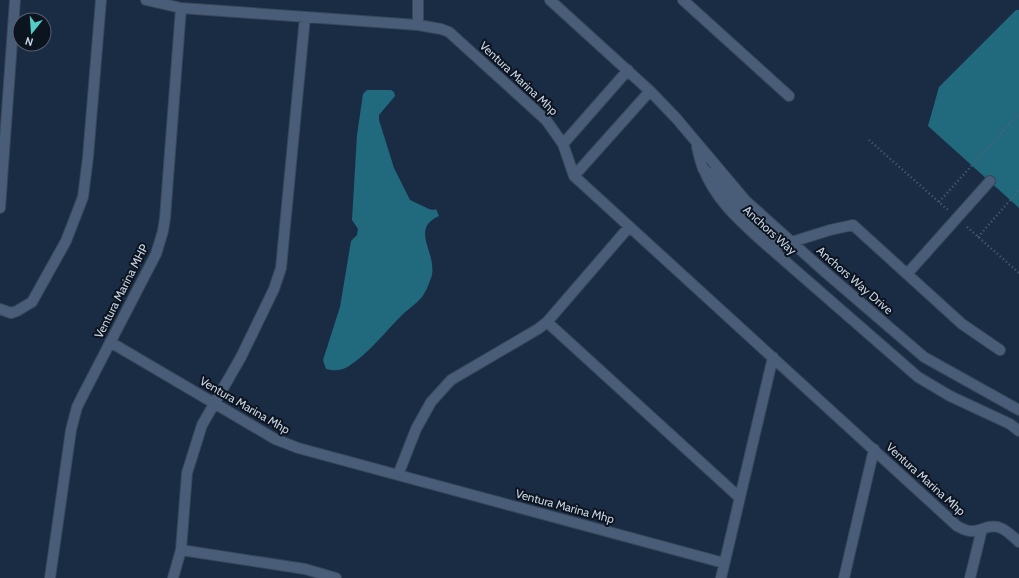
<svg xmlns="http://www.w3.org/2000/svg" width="1019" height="578" font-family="Cabin,sans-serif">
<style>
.water{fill:#216a7e}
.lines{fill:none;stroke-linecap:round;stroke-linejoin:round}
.minor-casing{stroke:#374659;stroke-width:12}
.path{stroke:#506075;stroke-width:2.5;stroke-dasharray:1 3;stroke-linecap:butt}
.minor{stroke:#495d78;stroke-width:10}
.labels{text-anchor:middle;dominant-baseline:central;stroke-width:4;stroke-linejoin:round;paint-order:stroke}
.street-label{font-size:12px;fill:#c8d3e3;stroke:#0c141f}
</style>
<rect width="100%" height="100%" fill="#1a2c44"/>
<path class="water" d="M1016 10H1019V208L928 126 939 87Z
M367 90H391L394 92 395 96 379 115V120L394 168 410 200 429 209 433 210 436 209 439 216C410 229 436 251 432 275 430 281 426 292 422 297 416 304 408 309 402 315 385 332 369 353 349 366 341 371 335 371 326 369L323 360 340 307 351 241 357 235 358 229 352 220 357 135 363 94Z"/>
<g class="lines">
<g class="minor-casing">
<path id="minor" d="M146 0 181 8 418 25 441 29 449 32 546 120 563 144 574 176 957 526C966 531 972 533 982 529
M418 0V25
M550 0 650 91 676 118 746 201 825 272 924 357 1019 410
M683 0 789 96
M563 144 628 70
M697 147C699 154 700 163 704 170 716 200 739 220 762 241L918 377 950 396 1010 424 1019 431
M703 169 715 177 737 205 782 245 830 230 853 225 962 324 1000 350
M574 176 650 91
M0 208 15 0
M907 274 990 181
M0 309 11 313 17 311 32 302 66 241 83 197 88 157 101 0
M547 322 740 498
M110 342 275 439 298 448 724 563
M398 475 416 429 431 402 451 380 538 329 547 322 629 227
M181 550 305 569 336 578
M50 578 71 430 77 407 84 393 156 254 163 231 165 218 181 8
M173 578 181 550 187 473 202 425 241 357 274 289 281 268 305 17
M721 578 773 357
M844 578 874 449
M970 578 982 529C999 522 1007 531 1019 542"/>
</g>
<path class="path" d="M869 140 948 210
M939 202 1019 113
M967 227 1019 273
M978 237 1019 190"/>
<use href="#minor" class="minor"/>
</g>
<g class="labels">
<g class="street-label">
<text transform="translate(519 78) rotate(43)">Ventura Marina Mhp</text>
<text transform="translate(770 230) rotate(42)">Anchors Way</text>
<text transform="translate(855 280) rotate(41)">Anchors Way Drive</text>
<text transform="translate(121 291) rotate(-63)">Ventura Marina MHP</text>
<text transform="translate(245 405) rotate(30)">Ventura Marina Mhp</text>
<text transform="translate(926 479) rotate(42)">Ventura Marina Mhp</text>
<text transform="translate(565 506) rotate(15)">Ventura Marina Mhp</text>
</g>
</g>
<g transform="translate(32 32) rotate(197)"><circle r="19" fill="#0c141f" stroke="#57606d"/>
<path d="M0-3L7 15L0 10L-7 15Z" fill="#54cdc7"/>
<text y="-6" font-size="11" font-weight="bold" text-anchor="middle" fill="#c8d3e3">N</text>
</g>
</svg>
